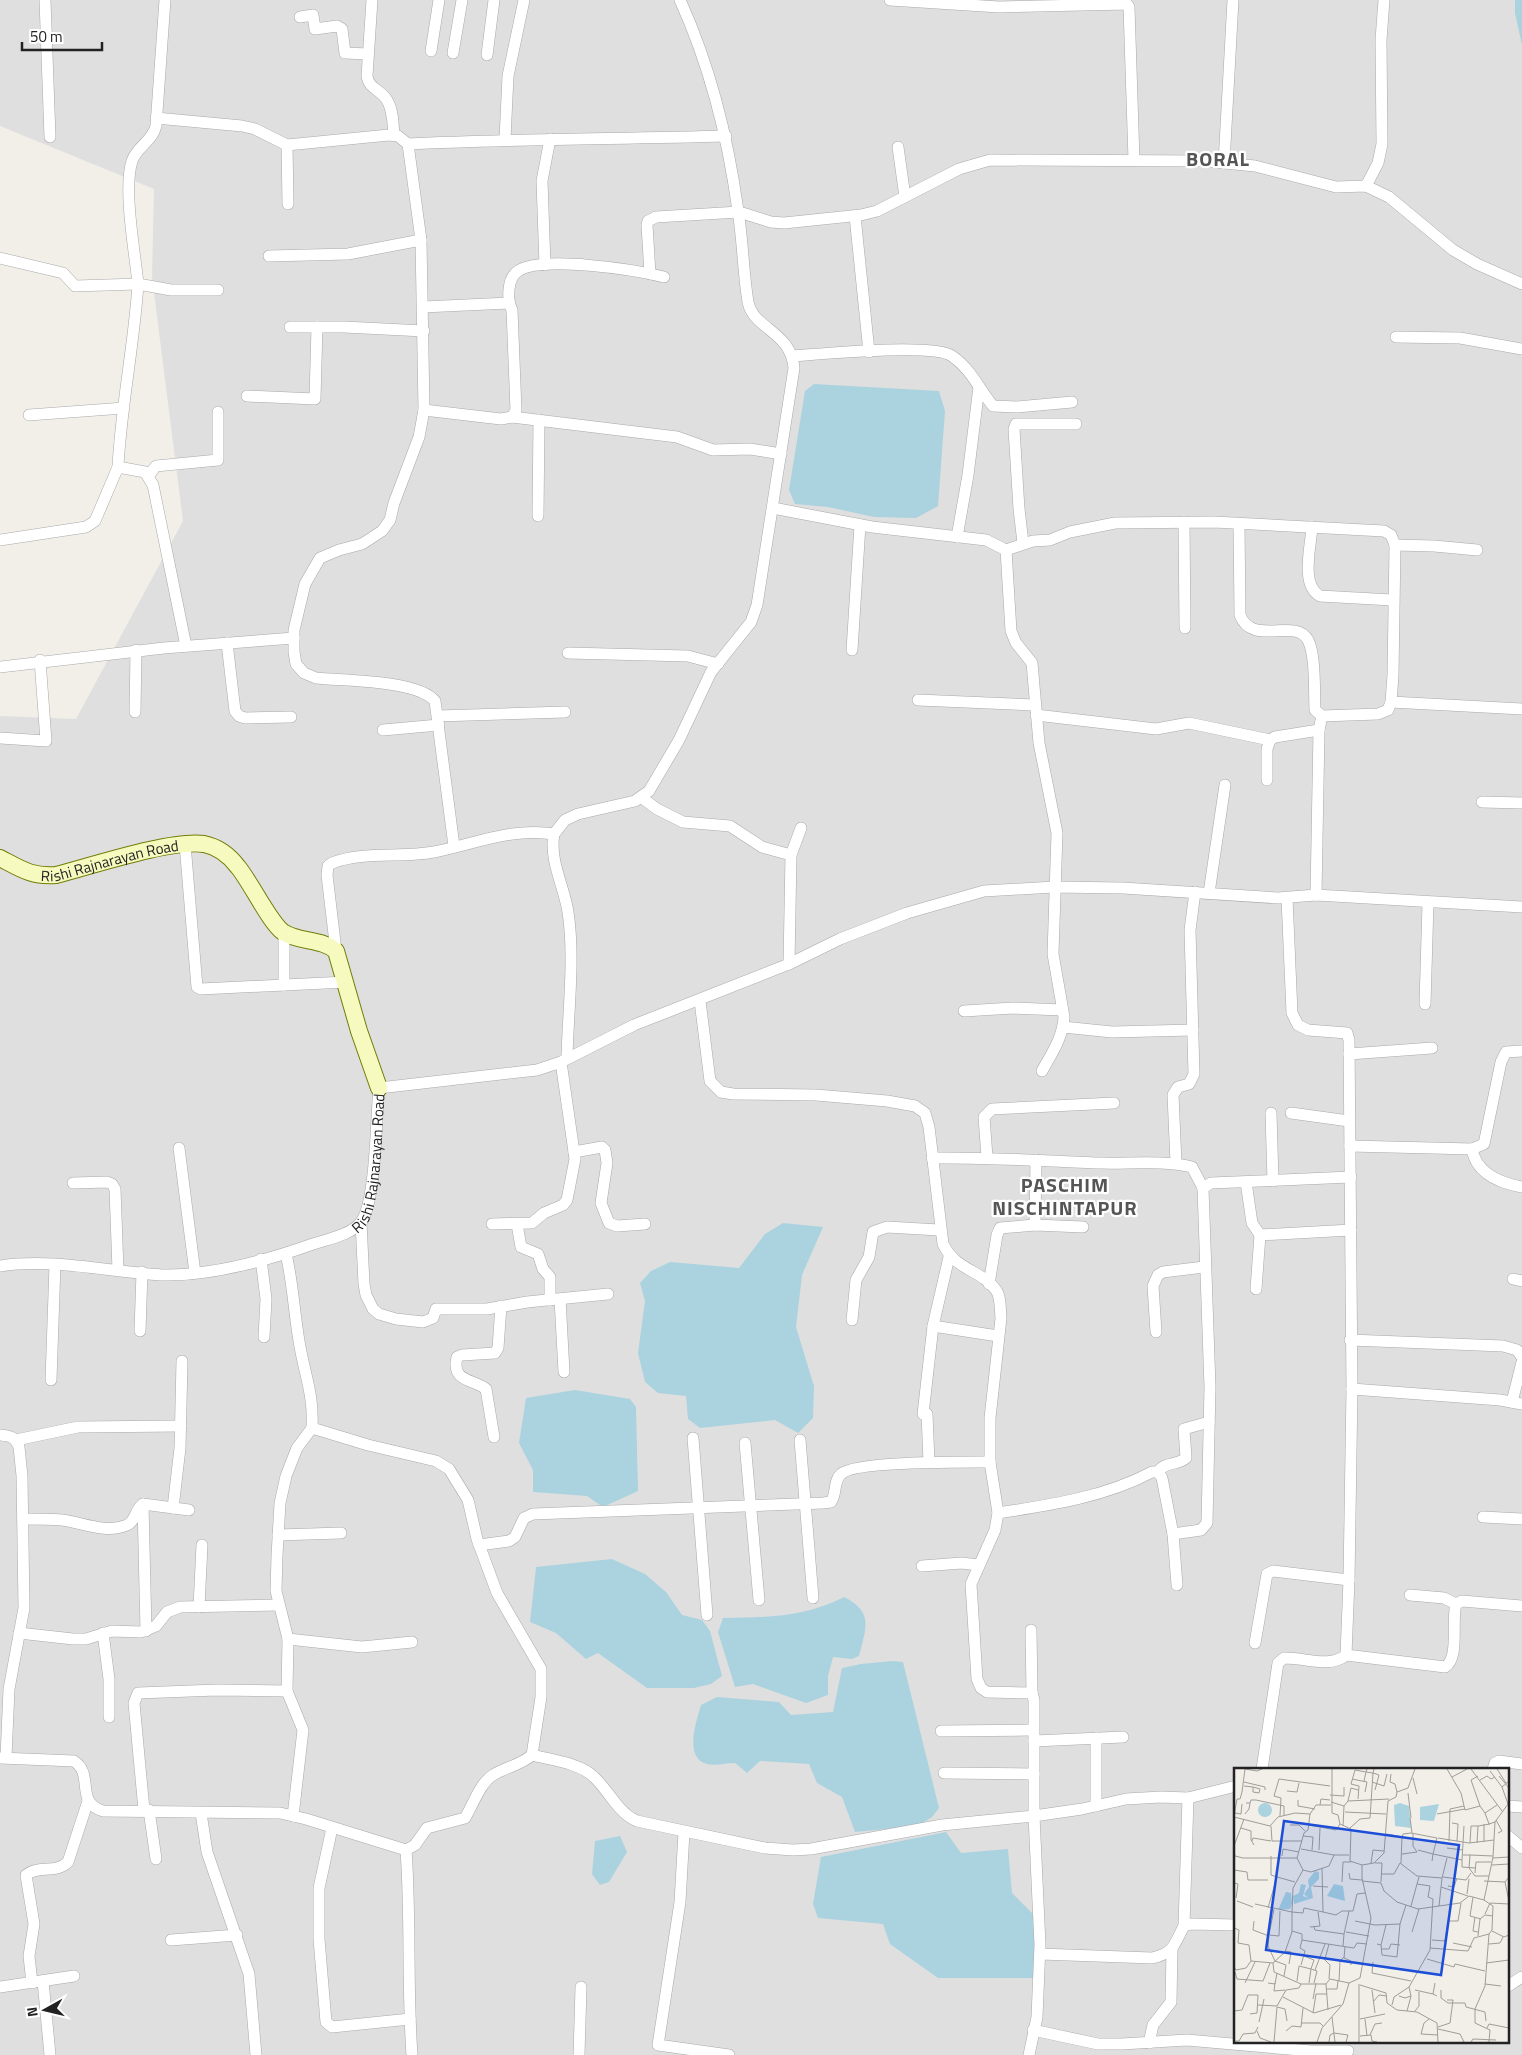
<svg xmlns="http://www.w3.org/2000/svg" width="1522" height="2055" font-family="'Titillium Web',sans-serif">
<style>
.residential{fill:#e0dfdf;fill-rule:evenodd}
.water{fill:#aad3df}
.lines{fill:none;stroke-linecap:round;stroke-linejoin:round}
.minor-casing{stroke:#a9a9a9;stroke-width:12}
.secondary-casing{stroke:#707d05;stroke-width:18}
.minor{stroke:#fff;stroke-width:11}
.secondary{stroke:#f7fabf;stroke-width:16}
.labels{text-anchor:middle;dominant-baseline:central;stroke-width:4.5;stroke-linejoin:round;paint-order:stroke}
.street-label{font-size:15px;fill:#222;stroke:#fff}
.district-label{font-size:20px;font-weight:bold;letter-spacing:1px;fill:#555;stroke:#fff}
.inset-road{fill:none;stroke:#9f9d99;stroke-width:1}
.view{fill:#1d4ed8;fill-opacity:0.15;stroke:#1d4ed8;stroke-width:2.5}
.inset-edge{fill:none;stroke:#222;stroke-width:2.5}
</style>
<rect width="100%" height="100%" fill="#f2efe9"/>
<path class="residential" d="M0 0H1522V2055H0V716L76 719 183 521 152 277 154 189 0 126ZM1236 1769H1508V2041H1236Z"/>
<path class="water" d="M1515 0H1522V45L1515 13Z
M814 384 939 391 945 411 938 506 916 518 874 517 828 507 795 504 789 490 805 391Z
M783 1223 823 1227 802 1275 796 1327 814 1386 813 1418 798 1433 775 1420 700 1428 688 1419 686 1396 658 1393 645 1382 638 1353 645 1301 640 1283 651 1271 670 1262 739 1268 765 1234Z
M575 1390 630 1399 636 1407 638 1491 603 1507 587 1496 533 1492V1470L519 1443 526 1398Z
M612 1559 645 1574 666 1592 682 1615 702 1620 710 1631 722 1676 711 1684 694 1688H647L598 1653 586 1659 556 1633 530 1622 536 1567Z
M844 1597C874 1612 866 1628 859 1656L852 1659 833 1657 828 1676V1695L806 1703 753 1684 735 1687 718 1632 723 1618C767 1617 803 1618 844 1597Z
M893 1661 903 1662 939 1808 932 1817 918 1826 855 1832 842 1797 817 1783 809 1764 760 1761 747 1773 735 1763C727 1763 715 1766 707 1764 683 1758 697 1719 701 1705L717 1697 779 1702 791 1715 833 1712 842 1668 861 1664Z
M946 1832 961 1853 1008 1849 1012 1893 1035 1916V1978H938L890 1944 883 1924 818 1918 813 1904 821 1857Z
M620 1836 627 1852 609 1882 600 1885 592 1874 595 1841Z"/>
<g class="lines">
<g class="minor-casing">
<g id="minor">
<path d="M45 0 50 137"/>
<path d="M372 0 367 76C369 89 380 89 387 100 393 110 393 123 394 135"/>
<path d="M890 0 999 7 1127 4 1129 7 1134 160"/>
<path d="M300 17 313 15 315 29 337 26 342 29 345 53 368 54"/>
<path d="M431 51 439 0"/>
<path d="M453 53 462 0"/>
<path d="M487 55 494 0"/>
<path d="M156 118 242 126 255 129 287 145 389 135 398 136 408 144 421 240 424 410 419 437 394 503 390 520 382 531 362 544 339 550 320 558 305 584 294 630V652L296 664 304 673 316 678C345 681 417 680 435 701L454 846"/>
<path d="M505 139 508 76 524 0"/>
<path d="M408 144C514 139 620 139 726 136"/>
<path d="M287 145 288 204"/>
<path d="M898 147 905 197"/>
<path d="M1224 163 1233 0"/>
<path d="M1366 186 1378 163 1382 144 1381 40 1384 0"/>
<path d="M855 216 869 352"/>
<path d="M269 256 348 254 421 240"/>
<path d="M0 258 63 273 75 286 138 284C135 253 123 189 132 161 137 146 152 142 156 126L165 0"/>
<path d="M545 265 542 181 550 139"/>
<path d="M650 274 647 225 648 221 656 217 739 212 771 222 784 223 861 215 877 211 959 169 990 160 1204 161 1255 166 1336 187 1366 186 1389 197 1453 250 1477 264 1522 284"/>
<path d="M423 307 509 303"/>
<path d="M290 327H344L424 331"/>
<path d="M1396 337 1460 338 1522 349"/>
<path d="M793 356C822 354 933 343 952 356 971 369 979 389 993 406L1017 407 1072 402"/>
<path d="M247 396 315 399 317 327"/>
<path d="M424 410 501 419 512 417 516 410 512 310C507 300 507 278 518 271 542 255 636 270 664 277"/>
<path d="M29 415 124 408"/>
<path d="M512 417 677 437 713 450 750 449 781 454"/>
<path d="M118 467C121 406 134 346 138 284L171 290H218"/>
<path d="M149 475 156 466 218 460V412"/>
<path d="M773 508 872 527 986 540 1006 550 1011 631 1016 643 1032 663 1039 743 1057 833 1053 954 1064 1017C1063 1037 1052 1053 1042 1071"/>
<path d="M538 516 539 420"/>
<path d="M1184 522 1185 628"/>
<path d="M1239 524 1240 615C1252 647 1295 617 1308 640 1316 656 1314 691 1315 710L1322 716"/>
<path d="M1312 527C1311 546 1300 585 1320 596L1392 600"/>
<path d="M957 537 968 475 979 387"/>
<path d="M0 540 86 527 95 521 118 467 145 472 153 485 186 646"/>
<path d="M1023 543 1019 509 1014 429 1016 424H1076"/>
<path d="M1395 545 1434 546 1477 550"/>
<path d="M1006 550 1033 541 1050 540 1070 532 1115 523 1214 522 1384 531 1391 535 1395 545 1393 675 1391 702 1388 710 1378 714 1322 716 1319 730 1275 737 1270 740 1267 749V780"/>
<path d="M227 643 235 711 239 716 245 718 291 717"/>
<path d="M852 650 860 525"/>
<path d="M568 653 688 656 718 664"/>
<path d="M0 667 164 648 294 638"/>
<path d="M918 700 1034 705"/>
<path d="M1391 702 1522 709"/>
<path d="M135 712 136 650"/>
<path d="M1036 715 1156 729 1189 723 1270 740"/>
<path d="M438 716 565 712"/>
<path d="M383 730 439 725"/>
<path d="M0 738 46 741 40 660"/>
<path d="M642 798 657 809 683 822 730 826 762 847 791 855"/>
<path d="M1482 802 1522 803"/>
<path d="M185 844 197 987 201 989 346 982"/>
<path d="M1209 893 1225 785"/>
<path d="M1316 895 1319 730"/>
<path d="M284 932V985"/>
<path d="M336 951 327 875 328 866 332 863C363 851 401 858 434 852 475 844 512 827 554 834"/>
<path d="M789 964 791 855 801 828"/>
<path d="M1425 1004 1428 903"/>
<path d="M964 1011 1013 1008 1062 1010"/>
<path d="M1063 1027 1112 1032 1193 1030"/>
<path d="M1349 1054 1432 1048"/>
<path d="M567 1058C568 1010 575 959 568 912 564 886 549 860 554 834L565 820 578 814 635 801 649 791 679 740 711 672 751 622 757 605 794 368C791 331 753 329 748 302 743 272 743 241 738 211 728 138 711 68 680 0"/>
<path d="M1271 1113 1273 1181"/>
<path d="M1291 1113 1349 1121"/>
<path d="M1350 1146 1472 1149 1484 1144 1501 1062 1506 1052 1522 1051"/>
<path d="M179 1148 195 1273"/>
<path d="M1472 1149C1476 1173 1500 1183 1522 1187"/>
<path d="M574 1152 602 1147 605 1150 607 1163 601 1203 609 1223 617 1226 645 1224"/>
<path d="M987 1157 984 1117 992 1109 1114 1103"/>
<path d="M932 1158C988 1157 1044 1161 1100 1163 1130 1164 1162 1160 1192 1167L1203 1188"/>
<path d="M1176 1163 1173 1095 1178 1087 1189 1084 1194 1074 1190 930 1195 892"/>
<path d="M1246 1182 1252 1223 1260 1235"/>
<path d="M73 1183 107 1182 112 1184 115 1189 118 1270"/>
<path d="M361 1222 364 1284 366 1295 373 1309 379 1314 396 1319 423 1322 433 1318 436 1309H487L527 1302 608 1294"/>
<path d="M492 1224 532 1223 544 1213 563 1205 567 1200 575 1159 561 1062"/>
<path d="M517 1224 521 1247 538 1254 543 1269 550 1277V1300"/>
<path d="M1035 1225 1036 1160"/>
<path d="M286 1254C293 1283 294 1312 299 1341 304 1373 314 1394 312 1428L368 1445 436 1461 449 1469 468 1500 477 1539 497 1593 541 1669V1697L532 1755C521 1765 506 1767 493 1775 480 1783 473 1805 465 1818L427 1828 415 1845 406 1850C411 1918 407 1987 412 2055"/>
<path d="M261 1259 266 1299 264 1337"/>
<path id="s1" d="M0 1266C54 1258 108 1272 162 1275 210 1276 268 1260 313 1244 328 1239 351 1235 361 1222 376 1203 376 1117 379 1088L537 1070 561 1062 634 1025 789 964 840 939 907 913 984 891 1054 887 1123 888 1278 898 1316 895 1522 907"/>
<path d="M1513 1279 1522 1281"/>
<path d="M989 1284 997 1235 1000 1228 1035 1225 1083 1227"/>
<path d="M1256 1289 1260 1235 1351 1230"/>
<path d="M560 1299 564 1372"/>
<path d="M852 1320 856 1280 869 1257 873 1232 887 1227 939 1230"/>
<path d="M933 1326 998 1336"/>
<path d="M140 1331 142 1272"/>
<path d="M1156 1332 1153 1286 1158 1275 1163 1272 1204 1267"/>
<path d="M1350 1340 1503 1346 1517 1350 1522 1357"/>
<path d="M51 1380 55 1265"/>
<path d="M1352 1389 1500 1400 1522 1404"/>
<path d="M1512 1402 1522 1362"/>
<path d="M923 1414 933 1326 949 1257"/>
<path d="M927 1414 929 1462"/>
<path d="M0 1435C11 1436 15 1437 19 1447L22 1476 24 1608 9 1689 6 1757"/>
<path d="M494 1437 486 1389C473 1379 451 1382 457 1357L462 1355 495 1353 498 1348 501 1306"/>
<path d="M693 1438 707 1615"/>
<path d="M16 1440 78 1427 181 1426"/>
<path d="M800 1440 813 1598"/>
<path d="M745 1443 759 1600"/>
<path d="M990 1462 998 1513 995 1530 971 1584 977 1679 981 1688 987 1692 1032 1693 1034 1700V1816L1082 1809 1126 1799 1161 1797 1188 1798 1236 1786"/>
<path d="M1158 1472C1165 1461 1177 1466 1186 1458L1184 1429 1209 1422"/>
<path d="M143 1504 146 1631"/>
<path d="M173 1508 180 1448 182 1361"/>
<path d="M998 1513C1051 1505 1105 1497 1152 1472H1158L1162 1478 1173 1534 1177 1585"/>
<path d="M1483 1517 1522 1519"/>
<path d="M23 1519C36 1519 49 1519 62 1520 84 1523 105 1534 127 1525 136 1521 135 1509 143 1504L189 1510"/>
<path d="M1173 1534 1201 1530 1207 1523 1210 1387 1203 1188 1211 1183 1351 1177"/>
<path d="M278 1535 341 1533"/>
<path d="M479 1545 509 1541 515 1537 524 1518 533 1514 823 1503 831 1502C837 1494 833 1481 841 1474 854 1461 966 1462 990 1462V1418L1001 1318C1000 1309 1001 1297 996 1290 982 1270 956 1271 943 1244L929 1127 925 1113 915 1106 887 1101 816 1095 733 1094 721 1092 710 1081 700 1001"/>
<path d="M922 1566 962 1563 978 1565"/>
<path d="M1410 1595 1444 1598 1456 1604"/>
<path d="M199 1607 202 1545"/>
<path d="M1031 1630 1032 1693"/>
<path d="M19 1633 73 1639H86L112 1631 141 1632 156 1626 167 1612 180 1607 279 1605"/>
<path d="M103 1633 109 1679V1717"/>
<path d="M288 1639 362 1647 412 1642"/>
<path d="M1255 1643 1267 1574 1273 1571 1349 1580"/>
<path d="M1346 1655 1445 1667C1460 1658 1451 1621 1456 1604L1462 1601 1522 1606"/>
<path d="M941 1731 1033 1730"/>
<path d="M1096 1738V1806"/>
<path d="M1034 1741 1123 1737"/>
<path d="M532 1755C551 1760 580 1763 594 1777 610 1792 617 1812 637 1821L765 1848 793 1850 811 1849 942 1825 1034 1816 1040 1945 1037 2017 1029 2055"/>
<path d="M0 1758 74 1761C95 1775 74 1802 103 1811L280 1813 306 1819 406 1850"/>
<path d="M1262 1769 1278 1663 1284 1658C1303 1657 1330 1669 1346 1655L1349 1580 1352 1389 1349 1040 1347 1033 1308 1030 1298 1025 1292 1013 1287 898"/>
<path d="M1493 1769 1495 1763 1499 1761 1522 1764"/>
<path d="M944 1773 1034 1774"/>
<path d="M1508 1806 1522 1807"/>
<path d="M144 1810 134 1703 138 1693 217 1690 287 1691"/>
<path d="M149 1810 156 1859"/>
<path d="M201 1813 207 1852 249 1974 256 2055"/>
<path d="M293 1816 303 1730 287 1691 288 1639 276 1591 277 1556 280 1503 286 1476 297 1448 312 1428"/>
<path d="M332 1828 319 1888V1939L326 2022 332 2027 410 2019"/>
<path d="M684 1832 680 1902 658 2045 729 2055"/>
<path d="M1508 1836 1522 1848"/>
<path d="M1184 1926 1188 1798"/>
<path d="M171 1940 237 1935"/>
<path d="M1040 1954 1152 1958C1175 1953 1174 1944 1184 1926L1191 1924 1236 1925"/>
<path d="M43 1981 50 2055"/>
<path d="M32 1983 29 1956 34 1924 26 1875C37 1865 56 1874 68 1862L88 1801"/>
<path d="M1508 1986 1522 1977"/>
<path d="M0 1987 74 1976"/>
<path d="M1033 2030 1098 2044H1122L1187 2040 1311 2051H1348"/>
<path d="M1149 2043 1153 2025 1171 2002 1172 1950"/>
<path d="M579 2055 581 1987"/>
</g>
</g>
<g class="secondary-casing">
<g id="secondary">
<path id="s2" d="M0 858C21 869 32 877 56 875 91 866 172 839 204 844 219 847 229 855 238 867 250 881 270 923 283 932 300 943 321 938 336 951L359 1031 379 1088"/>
</g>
</g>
<use href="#minor" class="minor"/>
<use href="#secondary" class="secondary"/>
</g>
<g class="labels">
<g class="street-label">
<text stroke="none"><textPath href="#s2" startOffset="115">Rishi Rajnarayan Road</textPath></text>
<text stroke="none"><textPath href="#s1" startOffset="431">Rishi Rajnarayan Road</textPath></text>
</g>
<g class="district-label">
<text x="1218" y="158">BORAL</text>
<text x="1065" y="1184">PASCHIM<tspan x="1065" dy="23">NISCHINTAPUR</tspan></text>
</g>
</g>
<g transform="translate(1234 1768)">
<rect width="275" height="275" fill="#f2efe9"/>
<path d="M24 42a7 7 0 1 1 14 0a7 7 0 1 1-14 0ZM166 35 175 38 177 60 161 58 160 37ZM205 36 200 53 186 52V39ZM81 103 85 104V111L77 119 79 130 60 136 59 128 65 125 67 116 72 117 69 128 74 130 70 126 75 119 74 112ZM100 116 109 118 111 133 93 128ZM52 124 57 125 58 136 56 141 44 142Z" fill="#aad3df"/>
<path class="inset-road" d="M11 1 23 3 28 1M140 1 139 5 145 7 141 22M213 1 227 25 231 42 246 38 251 45M237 1 268 43M263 1 272 15M256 3 268 19M157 6 156 14 161 16 163 24M244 8 237 12 246 38M265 8 275 20M218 9 233 1M179 10 183 26M118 11 133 14 131 24M246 12 253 8 257 11 261 9M10 14 31 19V22M138 14 150 18 153 6M10 18 19 19 26 21 25 25 19 24V19M53 23 63 24 65 15M174 25 177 50M96 27 110 28V19M124 31 125 18 117 16 121 2 132 4 130 13M64 32V38L81 41M114 33 117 20 124 22M97 34 110 38 114 33 155 31M16 35 17 32H22L50 38V47M86 37 87 31 96 32M111 44 152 46M1 45 7 46 8 36M11 46 15 41 16 35H12M203 46 231 41M0 48 3 31H6L8 24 11 1M46 48 47 30 40 28 45 11 96 18M0 49 36 58 44 49 61 45 76 46 82 37H97M176 50 178 65M262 52 268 63 264 65M261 54 255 56 251 45 263 37M218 55 224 56 223 73M250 56V74M56 57H65L71 63M75 57 102 62 106 56M37 58 38 73H68M109 58 110 38M7 60 17 63V72L20 77M116 60 126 51 136 50 139 5 132 4 133 1M153 66 168 69 167 95M69 68 79 69 78 82M168 69 169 66 177 65 203 70 199 86 228 92 230 58M204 70 235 75 260 72M18 73 19 70 37 73M215 73 216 41 230 38M236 75 237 58H244M243 75 244 58 256 56M0 78 10 51M213 80 229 82M67 81 100 87M85 82 86 60M184 82 199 86 198 93M0 84 1 88 9 90H63L69 102 77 104 95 98 100 87H115M168 86 183 84 179 78V66M229 87H236L235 100 241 108H255M236 87 259 88M37 88V107L43 109M48 88 49 81 65 84M63 90 70 65 74 62 76 46M259 90 275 89M228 92V99L241 100M137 95 139 82 150 83M141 95H148L147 114M128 97 140 95 150 85 154 33 162 29 163 24 174 20 181 1M258 97 275 96M88 100 89 144 102 147 108 143H119L123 126 131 125M0 102 13 104 14 112H34M115 105 116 111 128 112M241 105 242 94H257M148 106H160L166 95 183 108 208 110 213 90M0 109V115L4 116 2 130M185 109 183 116 196 118 194 129M209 109 232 112 237 105M128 113 147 115 150 123 163 134 184 141 226 135 235 128 250 132M250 113 271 114 275 109M108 114 109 94H117M271 114 275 133M79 118 94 119M214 118 220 119 223 110M207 119 234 128M233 126 235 111M239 129 236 148 247 151M3 133 19 139M21 136 58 144 59 120 69 102M177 138 183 116M205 138 208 110M34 140 43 109 61 114M251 146 256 135 275 136M241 149 239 163 244 164M20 153 19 162 35 168 34 178 41 193M121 153 141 157 166 156 172 137M76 159 86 158 84 144M80 159 81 162 110 166 109 178M0 160 5 162 4 175 15 177 17 193 39 195 40 204 67 216H92L96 211 115 215M58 163 68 166V172L74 173 120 180 123 175 133 176M258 163 270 169 275 167M112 164 135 168M178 164 185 141M110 166 115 143M35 167 45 168 46 143M35 167 40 141M244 168 246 151 251 147 259 148M198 172 211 173 214 153H224L227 135M219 175 238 179M143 176 147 177 148 187 163 189 166 156M255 176 266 175 269 169M147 177 152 157M111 179 110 190 117 193V197M196 180 234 183 240 170 255 166M148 181H155L157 176 166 177M51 183 57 184 55 196M88 189 96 197 95 211M91 191 95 176M193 191 220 199 221 196 251 203M41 193 52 197 50 208M139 194 138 205 177 213M39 195 51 184 58 164V144L69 145 70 140 89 144M252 195 275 192M67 197 71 183 66 180 68 172M0 199 2 202 12 200 17 193M81 202 91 176M1 204 3 211 29 213 36 195M63 213 65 198 77 201 80 192 70 188M105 213 106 193 110 189M11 215 21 194M34 215 41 216 43 205M41 215 40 223 51 222M75 215 77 201 83 203 80 215M201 215 199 226 203 228M92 216 94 242M251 216 267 218M126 217 152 225 153 235 163 242 183 244 203 255 204 274M93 221H103L104 213M138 222 141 245M181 222 199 226M207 222V230L214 235H231L232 239 251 244 252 253M165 228 171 230 177 228 175 219M49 229 80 245 107 237M79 231 82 215M139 234 145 227 153 228M24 237 43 238 52 222 65 220 67 216M158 237 160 229 175 219 196 182 199 131 194 129M43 239 51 241 53 253M0 243 8 242 14 227H24L23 245 16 246M173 243 177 228M181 243 185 238V224M79 245 82 226H93M98 249 101 274M126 251 151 246M131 251 133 268M195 251 190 255 187 266 204 267M25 254 30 231M68 255H86L89 258M204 259 216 255 219 232H213M253 260 255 256 275 260M204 261 226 266 230 274M23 263 26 270 37 274M52 263 58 258 67 259 69 240M136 267 141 256 148 255M126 268 137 267 138 273 143 274M0 273H5L9 266 21 265 24 259M40 274 43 239M83 274 88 260 109 236 115 215 126 210 137 150 128 110V97L116 93 117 61 106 56 104 47 98 45V1M95 274 96 267 100 265 114 267 112 274M125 274V216M237 274 239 271 262 272M255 274 256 262 241 255V241L251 218 255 166 258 162 259 138 250 132 259 89 261 54 274 36 268 19 275 13"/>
<path class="view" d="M50 53 225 77 207 207 32 182Z"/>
<rect width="275" height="275" class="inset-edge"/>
</g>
<g transform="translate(45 2010) rotate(262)" stroke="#ffffff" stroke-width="4" paint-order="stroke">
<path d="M0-4L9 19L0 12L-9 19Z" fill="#222222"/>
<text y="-8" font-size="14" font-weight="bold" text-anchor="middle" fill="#222222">N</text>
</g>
<path d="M22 42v8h80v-8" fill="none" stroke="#222222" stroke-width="2.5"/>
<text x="30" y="42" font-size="15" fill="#222222" stroke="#ffffff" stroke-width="4" paint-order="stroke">50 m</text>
</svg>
